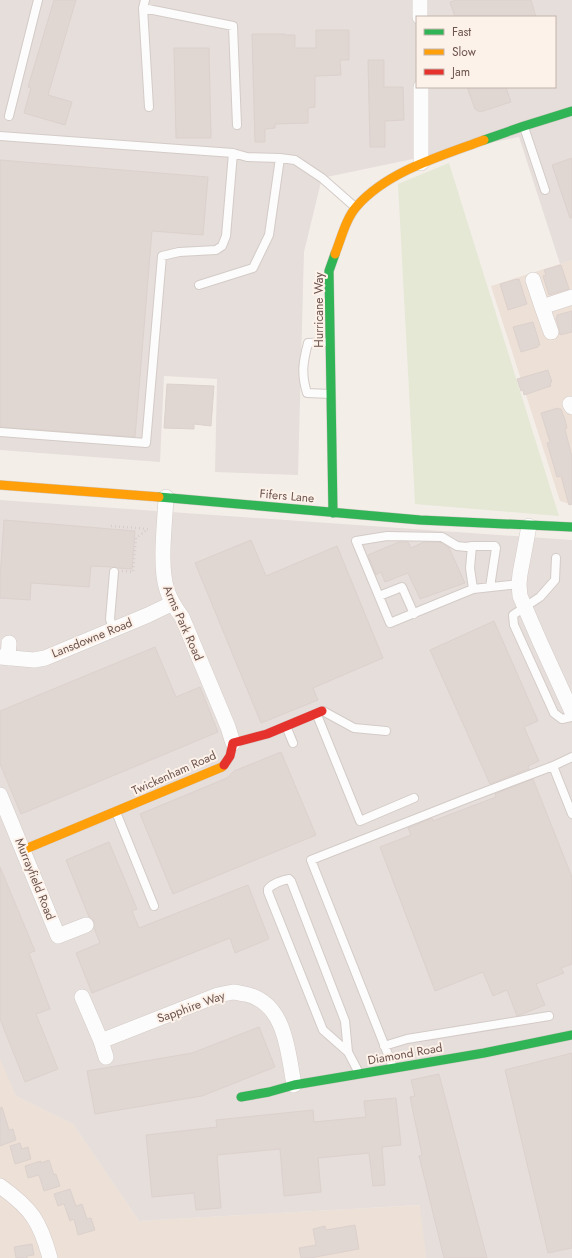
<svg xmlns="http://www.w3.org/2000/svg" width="572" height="1258" font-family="Jost,sans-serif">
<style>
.residential{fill:#ede0d7}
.industrial{fill:#e6deda;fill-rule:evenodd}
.green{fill:#e4e8d5}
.building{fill:#e0d6d2;stroke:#dcd1cc}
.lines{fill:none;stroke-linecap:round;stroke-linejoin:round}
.lane-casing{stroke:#d3cbc7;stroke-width:10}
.street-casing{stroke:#d3cbc7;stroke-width:16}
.fast-casing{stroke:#d3cac6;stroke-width:10}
.slow-casing{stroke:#d3cac6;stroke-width:10}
.jam-casing{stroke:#d3cac6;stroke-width:10}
.path{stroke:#d6cdca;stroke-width:2.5;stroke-dasharray:1 3;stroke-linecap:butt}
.lane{stroke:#fdfcfc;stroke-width:8}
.street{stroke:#fdfcfc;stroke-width:15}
.fast{stroke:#30b455;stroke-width:9}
.slow{stroke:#ff9f0a;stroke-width:9}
.jam{stroke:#e5322d;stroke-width:9}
.labels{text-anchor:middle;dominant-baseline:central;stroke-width:4;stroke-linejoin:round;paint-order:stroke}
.street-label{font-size:12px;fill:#6e544d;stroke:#fcf2ea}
</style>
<rect width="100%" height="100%" fill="#f4eee9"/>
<path class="residential" d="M572 260V505L560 501 491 286Z
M0 1056 16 1096 73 1124 139 1221 421 1205 426 1258H0Z"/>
<path class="industrial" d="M0 0H572V260L560 264 519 137 322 178 304 252 298 475 215 472 217 379 164 376 160 462 0 450ZM417 17H555V87H417Z
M0 500 572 540V1258H426L420 1205 139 1221 73 1124 16 1096 0 1059Z"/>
<path class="green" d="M449 163 559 516 415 504 398 184Z"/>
<path class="building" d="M54 0H76L48 95 72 102 65 125 24 113 31 88 28 87Z
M456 0H531L536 17H455L450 2Z
M316 30H349V60H340L341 75 315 76V107L308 108V123L275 124V128L265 129V142H255L252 34H285V35H295V48H316Z
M174 48H209L211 138H176Z
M368 60H384V87H403L404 120 385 121V147H370Z
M467 87H506L511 102 480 112 475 109Z
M572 158V218H570L552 165Z
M0 160 208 177 203 235 152 231 135 437 0 427Z
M561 265 569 289 549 295 543 276 546 275 544 270Z
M517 279V280L519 279 527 304 508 310 500 284Z
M572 311V332L560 335 559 329 556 318H557V315Z
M533 322 540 345H538V347L521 352 513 327Z
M548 370 552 382 550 383 551 386 524 395 523 390 521 391 517 379Z
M167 384 214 386 211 426 194 424V429L164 428Z
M558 408 559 409H561L565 420 567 428 565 429 572 457V504L569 505 561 476 557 477 547 443 550 442 541 413Z
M4 520 135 531 132 569 118 568 114 567H111L91 566 89 587 31 583 30 600 0 598V578Z
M251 540 266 576 337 546 383 658 313 688 318 700 261 723 195 563Z
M399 542H408L411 548 424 542H440L449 548 465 583 420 599 408 573 385 582 381 572 376 575 368 555Z
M494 621 538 721 524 727 539 761 528 766 529 769 490 784 430 650Z
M155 647 176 697 200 687 218 732 21 814 0 764V711Z
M281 752 316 835 173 894 140 814 227 778 234 771Z
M533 779 572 877V964L561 968 564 973 536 984 545 1005 517 1016 507 990 493 996 483 972 435 991 380 847 411 835 408 828 432 818 433 821 496 797 495 794Z
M109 842 137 909 132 911 139 928 248 885 269 939 235 953 230 938 92 993 76 953 100 943 94 928V921L89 917 66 860Z
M0 867 35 951 29 953 50 1009 36 1014 58 1069 25 1082 0 1019Z
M259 1027 275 1067 202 1096 95 1114 87 1071 192 1053Z
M572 1053V1248L548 1253 505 1070Z
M439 1074 487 1258H444L419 1156 422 1155 410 1097 415 1096 411 1080Z
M396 1098 401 1145 382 1147 385 1185 373 1186 369 1153 318 1158 321 1192 284 1196 280 1149 217 1155 221 1208 196 1210 194 1193 152 1197 146 1135 217 1127 216 1120 313 1110 314 1122 366 1117 364 1101Z
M2 1107 9 1130 13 1129 16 1140 0 1146V1108Z
M20 1143 22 1149 28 1147 31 1159 15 1164 10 1146Z
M49 1160 54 1175 56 1174 60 1186 44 1191 39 1175 28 1178 25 1166 41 1161V1163Z
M70 1189 76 1206 82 1204 87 1219 91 1218 95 1230 78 1235 74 1219 70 1221 64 1204 58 1206 54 1194Z
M355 1225 359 1249 310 1258H301L299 1248 316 1245 313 1229 325 1226 326 1230Z
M32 1244 34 1255 27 1256V1258H16L14 1247Z"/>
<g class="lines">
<g class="lane-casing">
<path id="lane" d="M145 0 143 8 149 107
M143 8 233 26 237 125
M9 116 38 0
M524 127 545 190
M0 136 233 153 247 157 280 158
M199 285 253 268 269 235 280 158 295 160 322 178 355 207
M330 342 308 343C303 362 301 374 307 393L331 394
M0 432 146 443 162 256 179 252 216 250 222 246 226 236 233 153
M472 546 470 568 473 589
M556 558 555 580 540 597 513 615 514 625 554 713 562 719 572 717
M490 587 496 548 495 546H472L466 547 457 546 442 537 387 536 356 541 390 623 473 589 519 584
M379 596 402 587 414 614
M113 629 110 619 114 572
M323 711 354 728 386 731
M317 715 360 821 414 798
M286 726 293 743
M553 766 572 757
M116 812 154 906
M384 1046 407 1039 549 1016
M348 1052 323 1030 268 892V889C272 884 282 880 289 879L291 881 345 1021 348 1052 359 1073
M393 1067 311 860 466 799 553 766 572 814"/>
</g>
<g class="street-casing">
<path id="street" d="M420 0V17
M421 87V163
M533 280 542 307 572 297
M542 307 551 332
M570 404 572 407
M166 497C165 523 159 566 167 590 170 600 176 609 182 617L228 727 233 743
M529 526 520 574 519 584 520 596 540 642 572 712
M0 657 34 660 45 658 148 615 173 603
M8 658 9 643
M0 795 58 936 86 925
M82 997 101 1041 218 995C223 994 228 993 233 992 237 992 242 994 245 994 286 1002 288 1053 294 1085
M101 1041 106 1057
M0 1186C31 1208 40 1221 50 1258"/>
</g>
<g class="fast-casing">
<path id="fast" d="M484 140 524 126 572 111
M159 497 420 520 572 527
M333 513 329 271 335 254
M241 1097 269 1092 294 1085 484 1053 572 1035"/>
</g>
<g class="slow-casing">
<path id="slow" d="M335 254C341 239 346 218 357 206 388 171 441 156 484 140
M0 485 159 497
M23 850 222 767 224 765"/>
</g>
<g class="jam-casing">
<path id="jam" d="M224 765 230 756 233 743 267 734 322 711"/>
</g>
<path class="path" d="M111 526 148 529
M122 571 133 572 136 538 148 529"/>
<use href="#lane" class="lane"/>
<use href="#street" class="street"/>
<use href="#fast" class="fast"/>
<use href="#slow" class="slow"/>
<use href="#jam" class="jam"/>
</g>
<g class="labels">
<g class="street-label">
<text transform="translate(319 310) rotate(-90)">Hurricane Way</text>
<text transform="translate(287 496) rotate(5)">Fifers Lane</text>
<text transform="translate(183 623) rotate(66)">Arms Park Road</text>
<text transform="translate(92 638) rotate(-22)">Lansdowne Road</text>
<text transform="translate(174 773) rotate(-24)">Twickenham Road</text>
<text transform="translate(35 879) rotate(68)">Murrayfield Road</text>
<text transform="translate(191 1007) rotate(-20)">Sapphire Way</text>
<text transform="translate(405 1054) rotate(-10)">Diamond Road</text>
</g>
</g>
<rect x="416" y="16" width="140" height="72" fill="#fcf2ea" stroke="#c3b3ab"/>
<rect x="424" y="29" width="20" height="6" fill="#30b455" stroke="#c3b3ab"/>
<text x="452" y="36" font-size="12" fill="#6e544d">Fast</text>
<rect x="424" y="49" width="20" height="6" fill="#ff9f0a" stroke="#c3b3ab"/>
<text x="452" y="56" font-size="12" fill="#6e544d">Slow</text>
<rect x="424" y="69" width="20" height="6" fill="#e5322d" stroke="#c3b3ab"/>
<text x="452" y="76" font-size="12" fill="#6e544d">Jam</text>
</svg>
